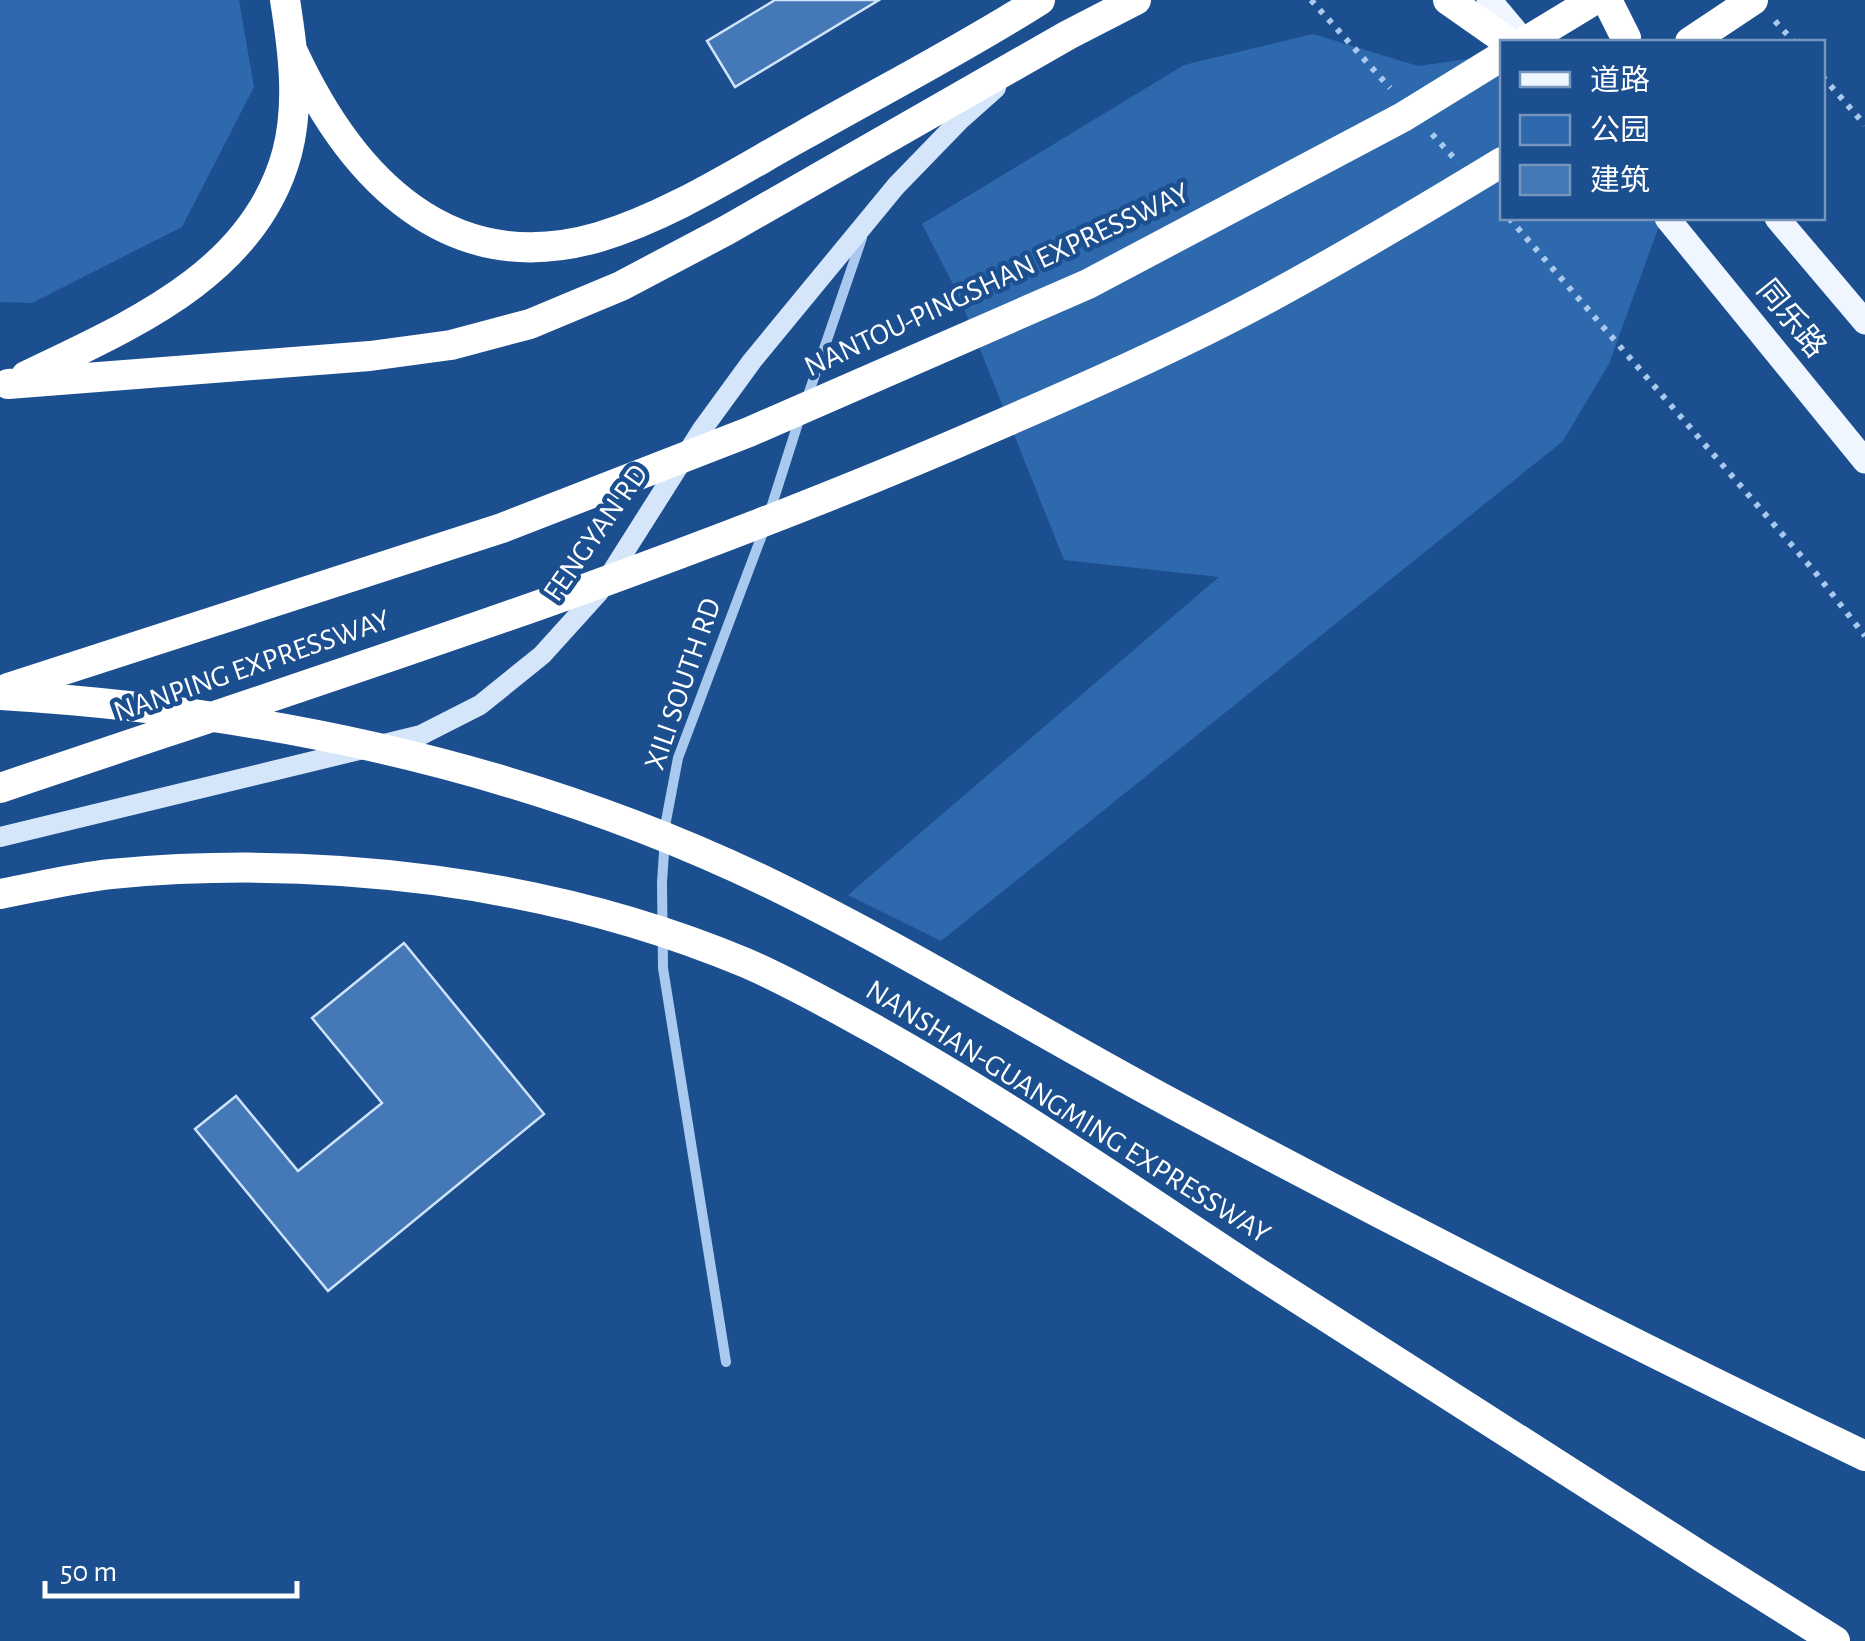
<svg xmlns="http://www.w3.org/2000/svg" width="1865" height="1641" font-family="'Alegreya Sans','Noto Sans SC',sans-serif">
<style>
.green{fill:#2e69ad}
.building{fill:#4478b7;stroke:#cfe3fa;stroke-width:2.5}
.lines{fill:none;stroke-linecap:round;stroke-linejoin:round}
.path{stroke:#a9c9ee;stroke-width:6;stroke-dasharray:5 8;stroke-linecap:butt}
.street{stroke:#a9c9ee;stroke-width:10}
.secondary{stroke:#d6e6fa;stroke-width:20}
.primary{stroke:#f0f6ff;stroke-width:25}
.highway{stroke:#fff;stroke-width:30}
.labels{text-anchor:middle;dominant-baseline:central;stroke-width:9;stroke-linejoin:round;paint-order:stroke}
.street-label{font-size:30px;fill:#fff;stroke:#1b4f8f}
</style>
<rect width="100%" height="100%" fill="#1b4f8f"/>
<path class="green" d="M0 0H239L254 87 182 227 32 303 0 302Z
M1313 34 1418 66 1502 54V218H1651L1659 226 1609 364 1563 441 941 941 848 895 1219 577 1064 560 958 294 922 224 1184 65Z"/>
<path class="building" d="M775 0H879L735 87 707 41Z
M404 943 544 1114 328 1291 195 1129 236 1096 298 1171 382 1103 312 1018Z"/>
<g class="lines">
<path class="path" d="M1311 0 1390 88
M1775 21 1794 42
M1822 76 1865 125
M1432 134 1454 158
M1509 218 1815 572 1865 636"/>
<path class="street" d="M806 401 862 238
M770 511 800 417
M726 1362 663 968 662 883 666 821 678 758 765 527"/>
<path class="secondary" d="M0 837 421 735 480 705 542 655 599 592 701 431 752 361 896 186 960 120 996 88"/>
<path class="primary" d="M1489 0 1524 42
M1667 218 1865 461
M1777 218 1865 322"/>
<path class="highway" d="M1448 0 1508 42
M1607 0 1626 38
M1525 42 1594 0
M1690 42 1753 0
M293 52C351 177 448 281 599 237 671 215 737 172 802 136 881 91 963 49 1040 0
M26 376C129 326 254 275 287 153 300 104 293 50 285 0
M8 384 370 356 451 345 530 324 621 286 727 230 1068 35 1136 0
M8 688 502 528 749 432 1088 284 1403 117 1502 56
M0 695C266 711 528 767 769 883 907 950 1038 1032 1173 1104 1401 1226 1632 1344 1865 1456
M0 788C334 675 671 569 994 427 1084 388 1175 348 1261 302 1343 258 1423 210 1502 162
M0 894C37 887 74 878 111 874 322 854 550 881 746 963 790 982 832 1006 874 1029 1005 1102 1130 1189 1255 1271 1448 1396 1641 1519 1835 1641"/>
</g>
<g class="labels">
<g class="street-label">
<text transform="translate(997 280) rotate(-25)">NANTOU-PINGSHAN EXPRESSWAY</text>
<text transform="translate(1791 319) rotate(51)">同乐路</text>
<text transform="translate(596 533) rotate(-55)">FENGYAN RD</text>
<text transform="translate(252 666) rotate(-19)">NANPING EXPRESSWAY</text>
<text transform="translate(683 684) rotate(-71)">XILI SOUTH RD</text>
<text transform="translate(1068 1112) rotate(32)">NANSHAN-GUANGMING EXPRESSWAY</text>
</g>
</g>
<rect x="1500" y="40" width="325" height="180" fill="#1b4f8f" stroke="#7695bc" stroke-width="2.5"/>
<rect x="1520" y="72" width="50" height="15" fill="#f0f6ff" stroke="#7695bc" stroke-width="2.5"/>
<text x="1590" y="90" font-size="30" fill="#ffffff">道路</text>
<rect x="1520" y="115" width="50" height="30" fill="#2e69ad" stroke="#7695bc" stroke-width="2.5"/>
<text x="1590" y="140" font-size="30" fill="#ffffff">公园</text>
<rect x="1520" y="165" width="50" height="30" fill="#4478b7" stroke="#7695bc" stroke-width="2.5"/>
<text x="1590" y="190" font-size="30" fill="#ffffff">建筑</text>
<path d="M45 1581v15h252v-15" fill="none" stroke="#ffffff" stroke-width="5"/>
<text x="60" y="1581" font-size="30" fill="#ffffff" stroke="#1b4f8f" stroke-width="8" paint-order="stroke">50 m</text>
</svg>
